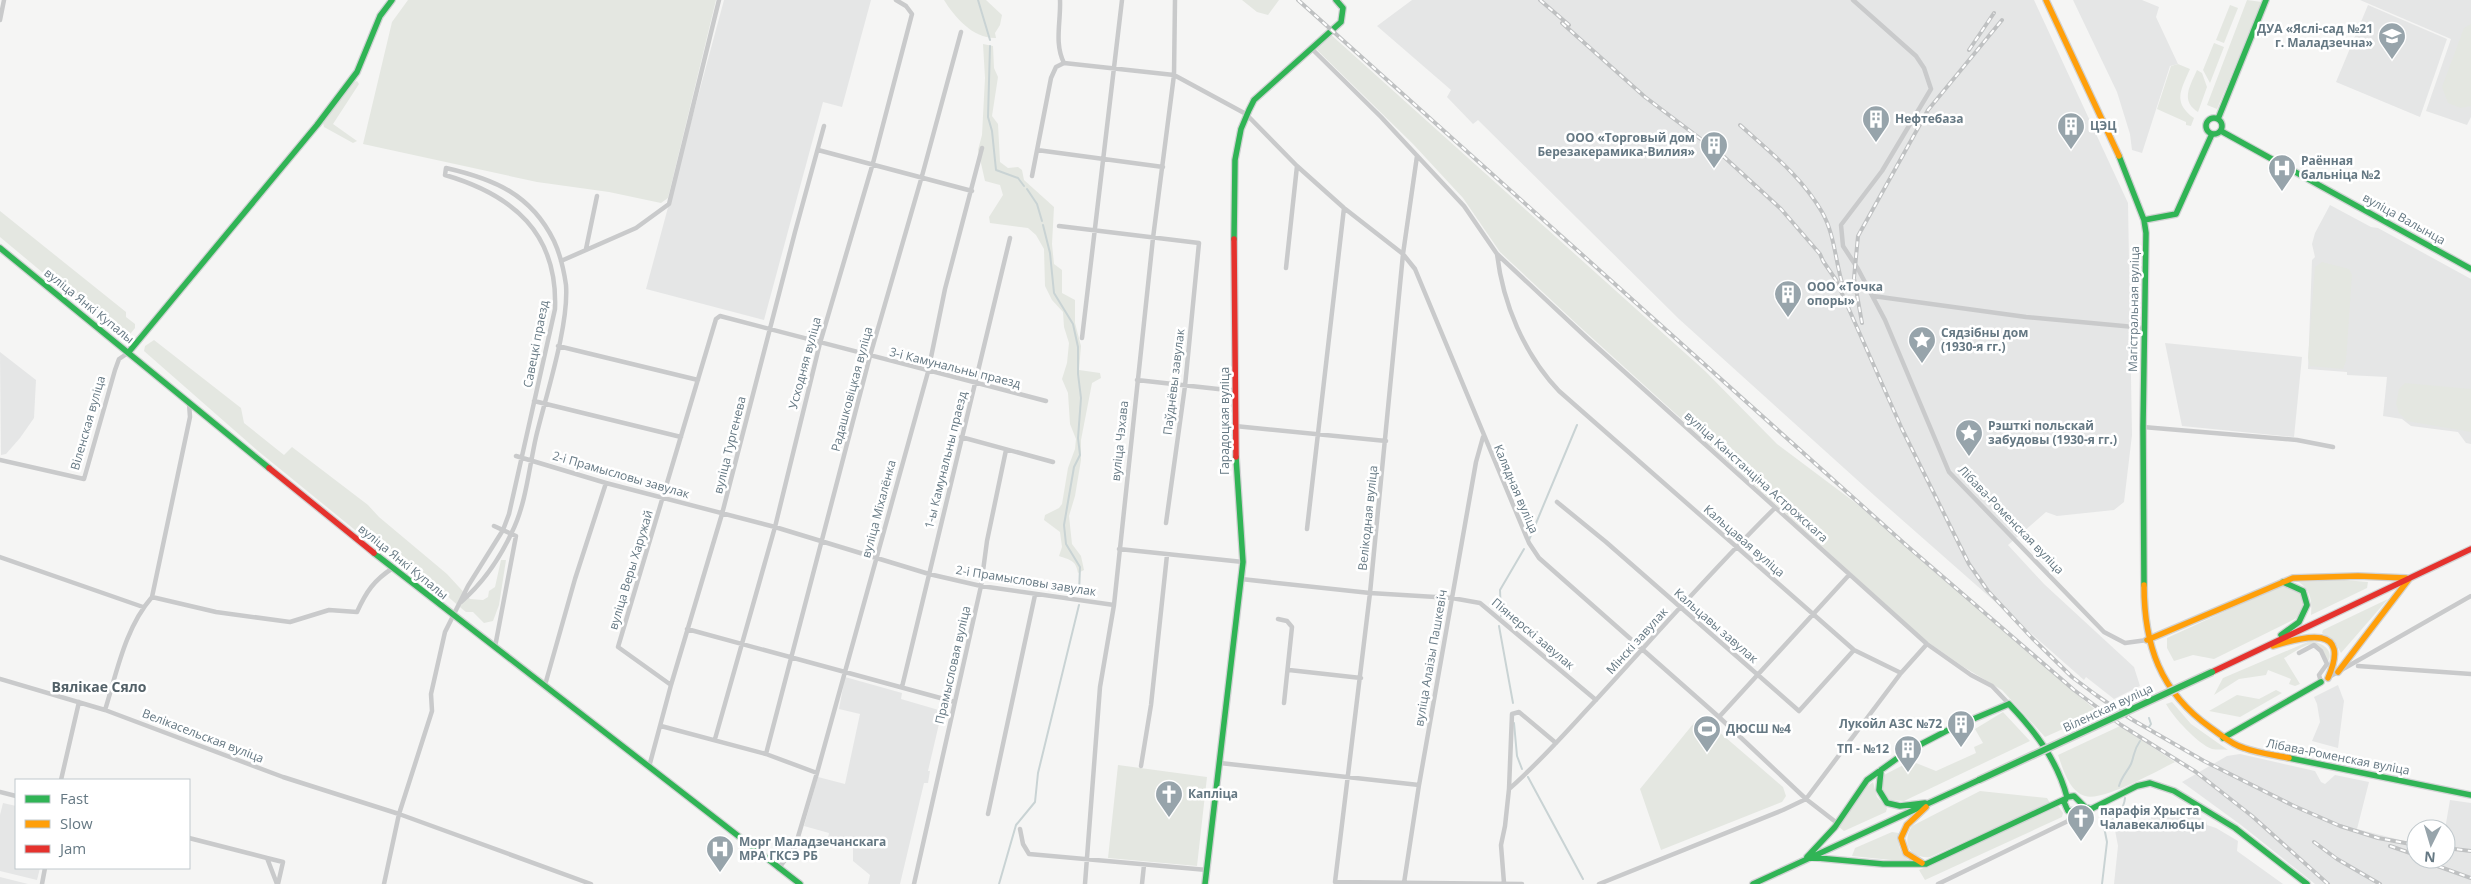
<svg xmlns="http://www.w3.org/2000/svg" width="2471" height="884" font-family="'Open Sans',sans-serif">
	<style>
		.built { fill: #e5e6e6 }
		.green { fill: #e4e7e1 }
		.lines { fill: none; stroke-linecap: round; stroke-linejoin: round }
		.stream { stroke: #c9d3d4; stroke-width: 2 }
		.fast-casing { stroke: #d1d2d3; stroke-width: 8 }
		.slow-casing { stroke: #d1d2d3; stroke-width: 8 }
		.jam-casing { stroke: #d1d2d3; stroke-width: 8 }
		.street { stroke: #c9cacb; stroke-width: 4.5 }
		.fast { stroke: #30b455; stroke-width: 5.5 }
		.slow { stroke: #ff9f0a; stroke-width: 5.5 }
		.jam { stroke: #e5322d; stroke-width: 5.5 }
		.rail-casing { stroke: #bfc1c2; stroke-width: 4 }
		.rail { stroke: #fff; stroke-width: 2; stroke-dasharray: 5.5; stroke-linecap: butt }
		.fast-bridge-casing { stroke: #d2d2d2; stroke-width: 9; stroke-linecap: butt }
		.fast-bridge { stroke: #30b455; stroke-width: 6 }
		.labels { text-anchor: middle; stroke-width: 5; stroke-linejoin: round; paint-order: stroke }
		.poi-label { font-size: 12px; font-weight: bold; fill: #657883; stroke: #fff; text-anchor: start }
		.street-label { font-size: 12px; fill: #657883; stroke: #fff }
		.neighbourhood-label { font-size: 14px; font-weight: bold; fill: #536168; stroke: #fff }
	</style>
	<rect width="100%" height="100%" fill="#f5f5f4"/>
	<path class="built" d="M724,0H871L842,107L823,102L764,320L646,289Z
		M1412,0H2034L2128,203L2132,435L2124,502L2114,510L2057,516L2046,512L2008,545L2044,584L2134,667L2140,686L2114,699L2086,677L2084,680L1875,496L1679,319L1478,120L1473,124L1447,97L1451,90L1377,26Z
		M2073,0H2142L2159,7L2156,17L2178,64L2170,66L2142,153L2132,150L2130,134L2117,92Z
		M2360,0H2471V117L2467,125L2426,111L2451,39Z
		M2368,5L2447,39L2420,117L2336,82Z
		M2330,205L2371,227L2378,228L2471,279V444L2466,443L2458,432L2411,426L2402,419L2383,416L2387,377L2347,375V372L2308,369L2312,260L2315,257L2312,244L2315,233Z
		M2165,343L2302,357L2294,437L2182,426Z
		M0,352L36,380L34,418L20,438L6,454L1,455Z
		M845,677L902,693L901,699L942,711L928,771H930L928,783H924L900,884H868L870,875L853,861V846L828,839L829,833L804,826L818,777L845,784L860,714L839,709Z
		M2338,685L2344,701L2338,748L2312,741L2320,722L2317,704L2314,697Z
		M2240,754L2315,771L2321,782L2325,784L2335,775L2369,782L2357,829L2416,844V859H2446L2445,829L2450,800L2471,803V884H2315L2241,825L2182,782L2227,756Z
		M3,803L16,806V868H40L37,880L0,871V815Z
		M2161,806L2187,811L2206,821L2207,825L2216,828L2238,841L2237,851L2283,884H2114L2118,846L2115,830L2121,822L2151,819L2153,810Z
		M0,877L28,884H0Z"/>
	<path class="green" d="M408,0H716L668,198L661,203L609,192L537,182L363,144L392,22Z
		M944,0H986L1002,15L1000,25L995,33L996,38C974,39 955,18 944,0Z
		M1242,0H1279L1268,15L1257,12Z
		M2247,0L2262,2L2217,109L2207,105Z
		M2230,5L2238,8L2224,43L2216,40Z
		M2471,24V106L2461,108L2448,103L2442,87L2464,28Z
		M1329,33L1705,371L1777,444L1857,504L2099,713L2045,737L2002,690L1962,666L1925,640L1579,326L1500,252L1463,198L1413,144L1313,46Z
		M2214,43L2224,47L2210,83L2203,70Z
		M983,44L993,46L994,68L998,77L992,116L998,124L1000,162L1008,168L1018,167L1022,170L1024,180L1054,207L1052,244L1054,264L1062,270V293L1075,300V323L1081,346L1079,370L1100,373L1101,378L1092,383L1081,440V460L1075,496L1069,516L1072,544L1081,556L1084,570L1078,573C1076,560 1070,560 1059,556L1062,547L1060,532L1044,520L1045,515L1059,508L1062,504L1068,468L1075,449L1076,439L1070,424L1068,393L1062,379L1067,363L1069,343L1064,327L1063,312L1052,300L1045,286L1044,249L1036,235L1028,228L990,223L989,217L1003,195L1000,185L985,181L978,150L982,135L985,78Z
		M2178,64L2190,69C2181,90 2172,102 2194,118L2191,126L2186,125V122L2157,109L2171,66Z
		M2197,70L2202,73L2207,87L2198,112C2180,101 2190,86 2197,70Z
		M357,81L359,84L333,124L357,141L353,143L324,127L323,123L354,82Z
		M0,211L126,312V317L135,324V328L127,338L109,321L72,297L0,237Z
		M2322,262L2349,269L2352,275L2346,361L2343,369L2310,366L2308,358L2315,267Z
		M154,340L241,408L244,423L284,455L292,447L368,505L379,517L447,574L470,599L483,600L488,597L489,591L495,587L501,560H506L499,605L493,621L484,623L473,612H466C445,595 424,572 398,565L258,451L144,351L145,346Z
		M2405,383L2471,389V432L2407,421L2399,413L2396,404L2399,389Z
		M2344,580L2368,582L2367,588L2311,615C2312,600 2311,591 2299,582Z
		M2280,586C2289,586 2300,591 2304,599L2302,612L2295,619L2214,659L2193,655L2174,661L2167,648V638Z
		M2388,599L2341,653L2335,642L2322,633L2323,630Z
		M2310,641C2320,642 2335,649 2328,662C2316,633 2305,646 2284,658L2300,684L2295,686L2289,684L2291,679L2268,670L2266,675L2239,679L2214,695L2223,678Z
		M2276,690L2282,693L2240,717L2209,711L2237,695L2259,699Z
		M2172,702L2191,724L2228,750C2223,749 2216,750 2212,749C2198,744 2173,717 2166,704Z
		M2003,712L2030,741L1904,801L1891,800C1881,794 1879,785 1884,775L1911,761L1936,771L1976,753L1974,747L1983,743L1975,729Z
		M1698,718H1703L1783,787L1786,796L1782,802L1661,850L1640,789Z
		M2120,726L2175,762C2157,771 2102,802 2085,796C2069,791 2063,769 2058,755Z
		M1118,765L1207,777L1197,866L1108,858Z
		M1873,782L1877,797L1887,808L1886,812L1844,831L1839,827L1863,790Z
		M1980,791L2047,798L2050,803L1930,857C1910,859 1901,843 1912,826Z
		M2058,806L2063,813L2062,817L1925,880L1919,870Z
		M1892,832L1899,833C1897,846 1900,854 1911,862L1852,856L1855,848Z"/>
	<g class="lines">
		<path class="stream" d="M978,0L990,40
			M990,46L988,117L992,131L996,170L1018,178L1024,186
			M1027,189L1037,204L1042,221
			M1043,225L1050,253L1054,293L1073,324L1078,347V374L1081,398L1078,438L1080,455L1074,467L1064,525L1066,544L1080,567L1079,593
			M1529,540L1577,425
			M1501,616L1500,590L1524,549
			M1499,626L1513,703
			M1514,723L1517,756L1522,769
			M2149,727L2151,724L2149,718
			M1528,777L1583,879
			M2119,786C2122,776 2127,772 2131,764C2135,754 2133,751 2140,741
			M999,884L1016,825L1035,802L1038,773L1079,605
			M2102,884L2107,842L2104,827C2113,820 2124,811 2125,798"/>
		<g class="fast-casing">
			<path id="fast" d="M2206 126a8 8 0 1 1 16 0a8 8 0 1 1-16 0Z
				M2218,119L2266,0
				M2221,131L2471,269
				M2119,156L2144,220L2146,233L2143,427L2144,585
				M2144,220L2176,214L2212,134
				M1234,239L1235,160L1241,129L1249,110L1254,100L1341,22L1343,8L1336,0
				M0,248L269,468
				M128,353L317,125L357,72L380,16L392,0
				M374,553L800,884
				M2281,635L2299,622L2307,605L2303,591L2283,582
				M2009,704C2035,731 2057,760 2067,797
				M2223,738L2321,682
				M2289,758L2471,795
				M1881,770L1879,790L1887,803L1900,806L1925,803
				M2091,809L2085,807L2074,796L2067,797L2064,802L2068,811L2091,809L2137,786L2150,783L2174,791L2235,828L2307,884
				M1807,857L1883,864H1926L2065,799
				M1807,857L1835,827L1867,780L1906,752L1954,727L2009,704
				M1205,884L1243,562L1236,457
				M1753,884L1979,780"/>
		</g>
		<g class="slow-casing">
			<path id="slow" d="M2046,0L2119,156
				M2144,585C2144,645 2160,692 2211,728C2221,735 2232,745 2244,748C2258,753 2274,755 2289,758
				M2147,640L2293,578L2358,576L2406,578
				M2273,646C2304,636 2352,624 2328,678
				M2338,672L2409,579
				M1922,863L1906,853L1901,838L1907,825L1926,807"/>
		</g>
		<g class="jam-casing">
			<path id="jam" d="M1234,239L1236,457
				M269,468L374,553
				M2212,672L2471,549"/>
		</g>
		<path class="street" d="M1060,0C1061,22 1054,43 1064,63
			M1853,0L1916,56L1924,68L1931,89L1882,171L1841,225L1843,246L1858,269L1885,320L1949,472L2104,632L2125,643L2147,640
			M0,20L4,0
			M1311,48L1381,117L1464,206L1497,254L1588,339L1927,644L1971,675L1992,686L2009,704
			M1064,63L1174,75L1246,114L1297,166L1344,208L1403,254L1415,269L1529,543L1539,558L1719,717L1806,799L1837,823
			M818,150L972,191
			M1037,150L1163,167
			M1417,156L1403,254L1370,593L1335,882L1522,884
			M1032,176L1051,78L1056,67L1064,63
			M1059,226L1199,243L1185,386L1166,523
			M586,249L597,196
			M1497,254C1503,304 1524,354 1559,391L1854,650L1901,673
			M561,261L636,228L669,204L719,0
			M1286,268L1297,166
			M1873,296L2026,317L2145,328
			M1082,338L1122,0
			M558,346L698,380
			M1137,380L1236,391
			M534,401L681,437
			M1235,426L1386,441
			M2143,427L2297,440L2333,447
			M961,437L1053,462
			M516,456L606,483L775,527L929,574L981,586L1114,605
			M0,460L84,479L115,370L119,359L128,353
			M1557,502L1606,542L1799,711L1854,650
			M494,526L516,536L495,647
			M1307,529L1344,208
			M1119,549L1243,562
			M0,557L143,607
			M1241,579L1370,593L1452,598L1480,603L1596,700
			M152,597L216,612L290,622L329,610L357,612C366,592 374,580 393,568
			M1278,619L1287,621L1292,627L1284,703
			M687,629L955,702
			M2299,653L2314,645L2321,651L2327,664L2319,675L2321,682L2322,681
			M2358,666L2471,674
			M1289,670L1361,678
			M2329,677L2471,596
			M0,679L105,710L283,777L399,814L591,884
			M545,685L575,579L606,483
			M671,685L618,647L716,319L720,316L1046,401
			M902,687L1010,238
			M105,710C117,672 125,628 152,597L190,417L189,403
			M1719,717L1849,575
			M661,726L766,754L817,773
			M715,739L775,527L820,343L873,163L912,14L906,6L896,0
			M766,754L870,356L922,176L961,32
			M1220,763L1419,785
			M1141,766L1151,705L1167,555
			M649,767L671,685L722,514L795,232L824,126
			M61,780L79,702
			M1509,789L1512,714L1519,712L1556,743
			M0,792L16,796
			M988,814L1035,595
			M1020,829L1023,844L1029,854L1207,870
			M189,838L267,858L277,884
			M267,858L283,862L278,884
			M778,869L795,847L817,773L928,372L945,289L982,148
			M1404,883L1419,785L1476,462L1483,437
			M1504,883L1501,845L1505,826L1509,789C1540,762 1566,732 1594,702C1654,637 1712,570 1775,508
			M42,884L45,868
			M384,884L399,814L432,711L431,694L445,632L468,586L503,530L509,514L555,309C558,233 513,195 445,175L446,168C494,179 531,194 554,241C560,254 564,271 566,285C569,326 546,395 536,437C529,468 526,504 512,532C500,558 483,583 461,602
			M914,884L981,586L987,541L1006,450
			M1085,884L1100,687L1114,605L1153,238L1174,75L1175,0
			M1142,884L1144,865
			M1599,884L1783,810L1806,799L1901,673L1927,644
			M1938,884L2068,821L2072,812"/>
		<use href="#fast" class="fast"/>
		<use href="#slow" class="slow"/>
		<use href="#jam" class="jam"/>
		<g class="rail-casing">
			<path id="rail" d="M1298,0L1906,545L2074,690L2121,725L2196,772L2252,816L2328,884
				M1540,0L1569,25
				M1562,23L1645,97L1722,155L1781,209L1820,254L1823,261L1836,280L1902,429L1969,564L1988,591L2032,638L2072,677L2096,695L2131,719L2204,761L2294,806L2340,826L2378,838L2416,845
				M1969,50L1994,13
				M1740,125C1770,152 1802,177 1822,212C1835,235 1835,261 1843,286
				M1862,323L1854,278L1858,236L1928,110L2002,20
				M2314,842L2337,859L2380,884
				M2390,846L2416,855
				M2446,848L2471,851
				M2418,859L2471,878"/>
		</g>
		<use href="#rail" class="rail"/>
		<g class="fast-bridge-casing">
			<path id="fast-bridge" d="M1979,780L2212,672"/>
		</g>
		<use href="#fast-bridge" class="fast-bridge"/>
	</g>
	<defs>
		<g id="school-pin" transform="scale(1.4375)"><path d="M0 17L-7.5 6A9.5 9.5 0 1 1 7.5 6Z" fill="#97a4ab" stroke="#fff"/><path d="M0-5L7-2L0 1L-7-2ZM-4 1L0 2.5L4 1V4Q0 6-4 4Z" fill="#fff"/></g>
		<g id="building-pin" transform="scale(1.4375)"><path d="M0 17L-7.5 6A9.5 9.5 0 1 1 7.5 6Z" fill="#97a4ab" stroke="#fff"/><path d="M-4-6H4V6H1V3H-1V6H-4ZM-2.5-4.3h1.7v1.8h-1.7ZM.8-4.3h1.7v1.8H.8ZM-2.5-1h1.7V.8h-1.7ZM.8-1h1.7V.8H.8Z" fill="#fff"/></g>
		<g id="hospital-pin" transform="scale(1.4375)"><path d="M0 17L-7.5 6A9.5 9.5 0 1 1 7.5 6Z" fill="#97a4ab" stroke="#fff"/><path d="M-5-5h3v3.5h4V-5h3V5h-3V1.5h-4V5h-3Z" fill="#fff"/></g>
		<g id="sight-pin" transform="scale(1.4375)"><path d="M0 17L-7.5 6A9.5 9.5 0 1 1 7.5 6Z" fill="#97a4ab" stroke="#fff"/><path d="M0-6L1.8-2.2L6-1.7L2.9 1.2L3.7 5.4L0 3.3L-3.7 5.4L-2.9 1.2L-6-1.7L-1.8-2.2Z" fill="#fff"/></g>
		<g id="stadium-pin" transform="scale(1.4375)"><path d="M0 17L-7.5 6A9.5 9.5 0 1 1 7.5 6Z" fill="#97a4ab" stroke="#fff"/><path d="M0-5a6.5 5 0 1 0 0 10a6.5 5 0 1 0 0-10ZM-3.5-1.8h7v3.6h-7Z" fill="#fff"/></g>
		<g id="church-pin" transform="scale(1.4375)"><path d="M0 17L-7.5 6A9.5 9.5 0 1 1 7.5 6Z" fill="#97a4ab" stroke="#fff"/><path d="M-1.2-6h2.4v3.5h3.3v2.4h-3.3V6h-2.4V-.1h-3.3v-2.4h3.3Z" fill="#fff"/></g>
	</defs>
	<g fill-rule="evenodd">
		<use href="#school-pin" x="2392" y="36"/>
		<use href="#building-pin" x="1876" y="119"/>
		<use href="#building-pin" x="2071" y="126"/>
		<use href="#building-pin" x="1714" y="145"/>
		<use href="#hospital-pin" x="2282" y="168"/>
		<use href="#building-pin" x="1788" y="294"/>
		<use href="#sight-pin" x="1922" y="340"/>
		<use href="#sight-pin" x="1969" y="433"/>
		<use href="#building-pin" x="1961" y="724"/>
		<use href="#stadium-pin" x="1707" y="729"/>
		<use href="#building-pin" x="1908" y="749"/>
		<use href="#church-pin" x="1169" y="794"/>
		<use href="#church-pin" x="2081" y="818"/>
		<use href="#hospital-pin" x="720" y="849"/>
	</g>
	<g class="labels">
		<g class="poi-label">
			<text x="2373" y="33" text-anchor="end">ДУА «Яслі-сад №21<tspan x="2373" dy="14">г. Маладзечна»</tspan></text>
			<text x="1895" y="123">Нефтебаза</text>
			<text x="2090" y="130">ЦЭЦ</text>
			<text x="1695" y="142" text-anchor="end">ООО «Торговый дом<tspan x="1695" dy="14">Березакерамика-Вилия»</tspan></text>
			<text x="2301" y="165">Раённая<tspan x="2301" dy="14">бальніца №2</tspan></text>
			<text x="1807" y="291">ООО «Точка<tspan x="1807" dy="14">опоры»</tspan></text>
			<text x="1941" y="337">Сядзібны дом<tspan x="1941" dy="14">(1930-я гг.)</tspan></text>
			<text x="1988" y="430">Рэшткі польскай<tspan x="1988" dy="14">забудовы (1930-я гг.)</tspan></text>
			<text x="1942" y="728" text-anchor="end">Лукойл АЗС №72</text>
			<text x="1726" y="733">ДЮСШ №4</text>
			<text x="1889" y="753" text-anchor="end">ТП - №12</text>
			<text x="1188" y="798">Капліца</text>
			<text x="2100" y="815">парафія Хрыста<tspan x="2100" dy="14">Чалавекалюбцы</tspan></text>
			<text x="739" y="846">Морг Маладзечанскага<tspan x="739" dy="14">МРА ГКСЭ РБ</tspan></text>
		</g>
		<g class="street-label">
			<text transform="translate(2404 219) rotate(29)" y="4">вуліца Валынца</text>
			<text transform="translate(89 306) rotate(39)" y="4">вуліца Янкі Купалы</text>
			<text transform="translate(2134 309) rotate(-89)" y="4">Магістральная вуліца</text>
			<text transform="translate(536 344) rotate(-79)" y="4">Савецкі праезд</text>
			<text transform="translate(805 363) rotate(-75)" y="4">Усходняя вуліца</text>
			<text transform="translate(955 368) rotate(14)" y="4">3-і Камунальны праезд</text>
			<text transform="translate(1174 382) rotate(-83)" y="4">Паўднёвы завулак</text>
			<text transform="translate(852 389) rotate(-75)" y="4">Радашковіцкая вуліца</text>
			<text transform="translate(1225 421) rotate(-90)" y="4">Гарадоцкая вуліца</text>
			<text transform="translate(88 423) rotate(-74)" y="4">Віленская вуліца</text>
			<text transform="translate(1120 441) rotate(-84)" y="4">вуліца Чэхава</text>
			<text transform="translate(730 445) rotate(-76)" y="4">вуліца Тургенева</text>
			<text transform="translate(946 460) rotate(-76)" y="4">1-ы Камунальны праезд</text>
			<text transform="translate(621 475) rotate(16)" y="4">2-і Прамысловы завулак</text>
			<text transform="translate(1756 477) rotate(42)" y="4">вуліца Канстанціна Астрожскага</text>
			<text transform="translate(1516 489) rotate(67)" y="4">Калядная вуліца</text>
			<text transform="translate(879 509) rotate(-75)" y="4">вуліца Міхалёнка</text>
			<text transform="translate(1368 518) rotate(-84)" y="4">Велікодная вуліца</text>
			<text transform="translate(2011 520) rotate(46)" y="4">Лібава-Роменская вуліца</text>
			<text transform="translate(1744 541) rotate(41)" y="4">Кальцавая вуліца</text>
			<text transform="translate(403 562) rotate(39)" y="4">вуліца Янкі Купалы</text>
			<text transform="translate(631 570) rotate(-73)" y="4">вуліца Веры Харужай</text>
			<text transform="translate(1026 581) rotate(9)" y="4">2-і Прамысловы завулак</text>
			<text transform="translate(1716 626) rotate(41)" y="4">Кальцавы завулак</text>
			<text transform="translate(1533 634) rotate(40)" y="4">Піянерскі завулак</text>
			<text transform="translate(1637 641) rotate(-48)" y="4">Мінскі завулак</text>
			<text transform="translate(1431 658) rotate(-80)" y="4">вуліца Алаізы Пашкевіч</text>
			<text transform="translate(953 665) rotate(-77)" y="4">Прамысловая вуліца</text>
			<text transform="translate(2108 708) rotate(-25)" y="4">Віленская вуліца</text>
			<text transform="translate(203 736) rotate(21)" y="4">Велікасельская вуліца</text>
			<text transform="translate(2338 757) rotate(11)" y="4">Лібава-Роменская вуліца</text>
		</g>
		<g class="neighbourhood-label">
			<text x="99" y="692">Вялікае Сяло</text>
		</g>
	</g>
	<rect x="15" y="779" width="175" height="90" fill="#ffffff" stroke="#c1c9cd"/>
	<rect x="25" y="795" width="25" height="8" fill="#30b455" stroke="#c1c9cd"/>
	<text x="60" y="804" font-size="15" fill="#657883">Fast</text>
	<rect x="25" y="820" width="25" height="8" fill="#ff9f0a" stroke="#c1c9cd"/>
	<text x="60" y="829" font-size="15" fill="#657883">Slow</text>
	<rect x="25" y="845" width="25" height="8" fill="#e5322d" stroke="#c1c9cd"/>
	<text x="60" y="854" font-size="15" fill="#657883">Jam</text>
	<g transform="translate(2431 844) rotate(185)"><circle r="24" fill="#ffffff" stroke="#c1c9cd"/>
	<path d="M0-4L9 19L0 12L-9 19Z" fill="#97a4ab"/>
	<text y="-8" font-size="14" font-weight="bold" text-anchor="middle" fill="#657883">N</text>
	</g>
</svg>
